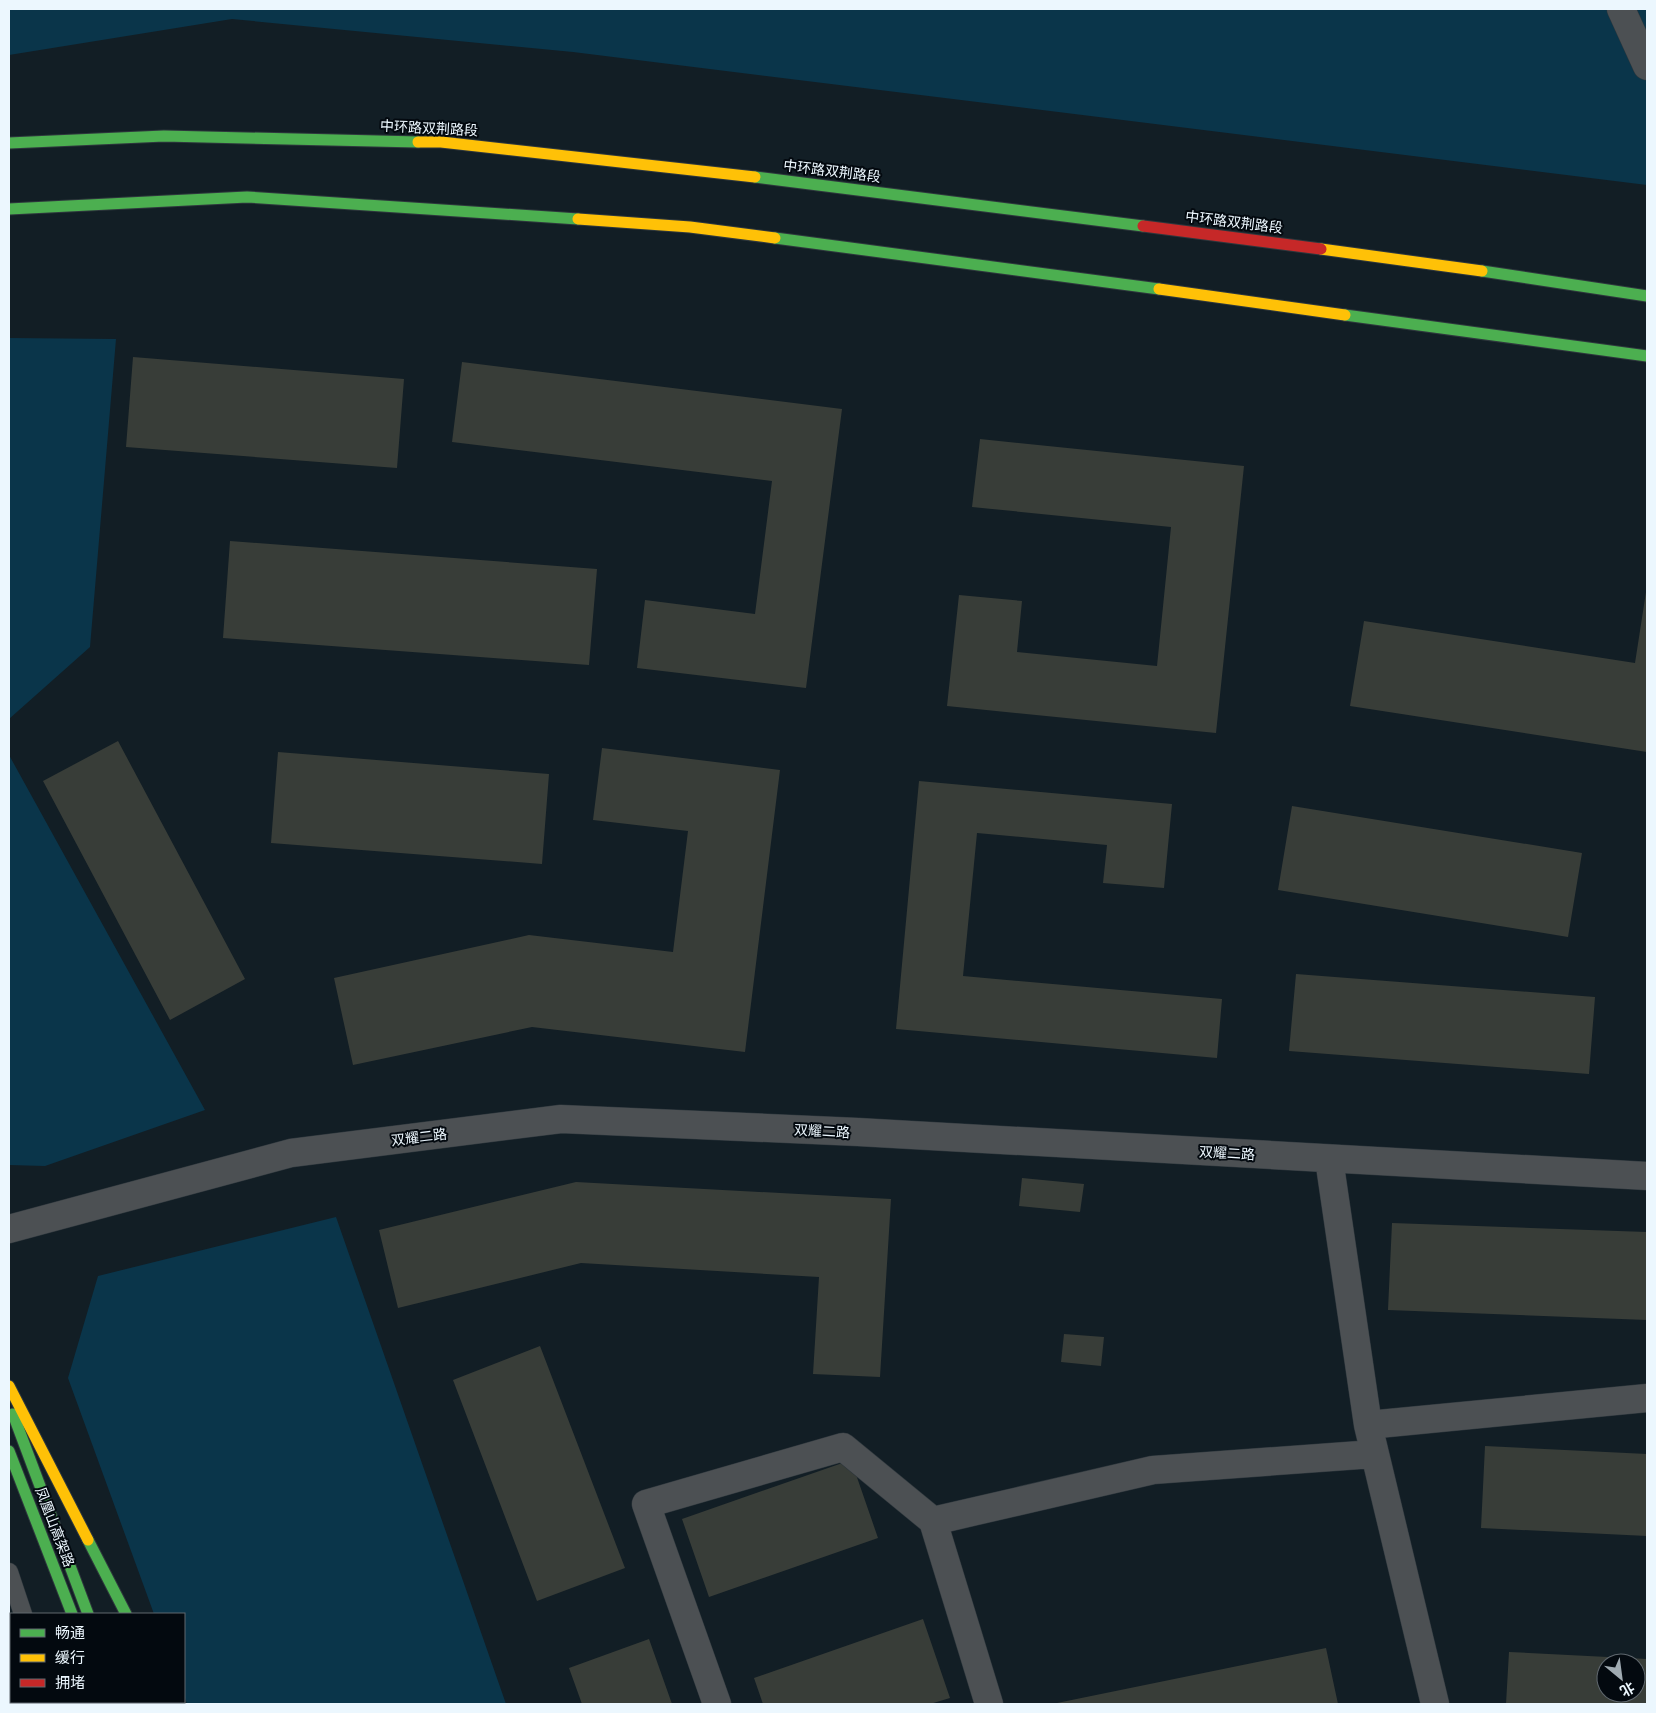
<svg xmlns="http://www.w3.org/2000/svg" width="1656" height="1713" font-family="'Asap Condensed','Noto Sans SC',sans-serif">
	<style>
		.green { fill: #0a354a }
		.building { fill: #383d38; fill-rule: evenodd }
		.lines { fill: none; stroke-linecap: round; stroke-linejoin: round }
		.lane-casing { stroke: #2e373d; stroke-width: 19 }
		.street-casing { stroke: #2e373d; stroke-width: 29 }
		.fast-casing { stroke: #2e373d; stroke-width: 13 }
		.slow-casing { stroke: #2e373d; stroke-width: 13 }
		.jam-casing { stroke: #2e373d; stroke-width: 13 }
		.lane { stroke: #4c5053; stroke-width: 18 }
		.street { stroke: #4c5053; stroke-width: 28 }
		.fast { stroke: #4caf50; stroke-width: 11 }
		.slow { stroke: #ffc107; stroke-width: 11 }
		.jam { stroke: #c62828; stroke-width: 11 }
		.labels { text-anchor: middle; stroke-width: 4; stroke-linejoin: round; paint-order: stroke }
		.street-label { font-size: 14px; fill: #ecf7fe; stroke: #03090f }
	</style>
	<rect width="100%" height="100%" fill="#121e25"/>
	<path class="green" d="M9,9H1647V185L573,52L232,19L9,55Z
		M9,338L116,339L90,647L9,719Z
		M9,755L205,1110L45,1166L9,1165Z
		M336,1217L506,1704H187L184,1695V1614H154L68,1378L98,1276Z"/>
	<path class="building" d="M133,357L404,379L397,468L126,447Z
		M462,362L842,409L806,688L637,668L645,600L755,614L772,481L452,442Z
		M980,439L1244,466L1216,733L947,706L959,595L1022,601L1017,652L1157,666L1171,527L972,507Z
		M230,541L597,569L589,665L223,638Z
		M1646,592L1647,752L1350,706L1364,621L1635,663Z
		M118,741L245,979L170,1020L43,781Z
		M602,748L780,770L745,1052L532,1027L353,1065L334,978L529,935L673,952L688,831L593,820Z
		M278,752L549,774L542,864L271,843Z
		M919,781L1172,804L1164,888L1103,883L1107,845L977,833L963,976L1222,999L1217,1058L896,1029Z
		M1292,806L1582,853L1568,937L1278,890Z
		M1296,974L1595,997L1589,1074L1289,1051Z
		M1022,1178L1084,1184L1080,1212L1019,1206Z
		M576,1182L891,1199L880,1377L813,1374L819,1277L581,1263L398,1308L379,1230Z
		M1392,1223L1647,1232V1320L1388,1310Z
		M1064,1334L1104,1337L1101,1366L1061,1362Z
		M540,1346L625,1568L537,1601L453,1380Z
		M1485,1446L1647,1454V1536L1481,1528Z
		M851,1460L878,1538L709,1597L682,1519Z
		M923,1619L950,1698L930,1704H763L754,1678Z
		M649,1639L672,1704H582L569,1668Z
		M1326,1648L1338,1704H1057V1703Z
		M1509,1652L1647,1659V1704H1506ZM1606,1663H1636V1693H1606Z"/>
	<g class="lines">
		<g class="lane-casing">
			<path id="lane" d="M9,1572L23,1614
				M54,1702L55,1704"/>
		</g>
		<g class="street-casing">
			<path id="street" d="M1621,9L1647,66
				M1329,1159L1368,1425L1435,1704
				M9,1229L291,1153L561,1119L858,1132L1647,1176
				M1368,1425L1647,1398
				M933,1521L1153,1470L1374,1454
				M717,1704L646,1504L843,1447L933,1521L989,1704"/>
		</g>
		<g class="fast-casing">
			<path id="fast" d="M9,143L164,136L418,142
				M755,177L1143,226
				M9,209L247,197L578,219
				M775,238L1159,289
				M1482,271L1647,296
				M1345,315L1647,356
				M13,1414L88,1614
				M9,1451L72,1614
				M88,1540L126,1614
				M104,1702L105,1704
				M120,1702L121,1704
				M156,1702L157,1704"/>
		</g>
		<g class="slow-casing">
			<path id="slow" d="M418,142H441L755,177
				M578,219L690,227L775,238
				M1321,249L1482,271
				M1159,289L1345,315
				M9,1386L88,1540"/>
		</g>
		<g class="jam-casing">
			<path id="jam" d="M1143,226L1321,249"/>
		</g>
		<use href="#lane" class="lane"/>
		<use href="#street" class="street"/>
		<use href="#fast" class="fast"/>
		<use href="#slow" class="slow"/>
		<use href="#jam" class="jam"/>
	</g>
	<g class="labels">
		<g class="street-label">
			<text transform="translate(429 128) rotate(3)" y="5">中环路双荆路段</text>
			<text transform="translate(832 171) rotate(7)" y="5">中环路双荆路段</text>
			<text transform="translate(1234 222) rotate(7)" y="5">中环路双荆路段</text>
			<text transform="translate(822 1131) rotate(3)" y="5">双耀二路</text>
			<text transform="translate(419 1137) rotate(-7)" y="5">双耀二路</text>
			<text transform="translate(1227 1153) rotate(3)" y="5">双耀二路</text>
			<text transform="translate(55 1527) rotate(69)" y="5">凤凰山高架路</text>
		</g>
	</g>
	<rect width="1656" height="1713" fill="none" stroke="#ecf7fe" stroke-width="20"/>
	<rect x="10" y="1613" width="175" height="90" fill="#03090f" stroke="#60686f"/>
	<rect x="20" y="1629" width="25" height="8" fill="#4caf50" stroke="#60686f"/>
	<text x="55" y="1638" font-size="15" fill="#ecf7fe">畅通</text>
	<rect x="20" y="1654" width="25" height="8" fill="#ffc107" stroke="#60686f"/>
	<text x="55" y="1663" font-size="15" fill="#ecf7fe">缓行</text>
	<rect x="20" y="1679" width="25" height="8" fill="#c62828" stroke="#60686f"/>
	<text x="55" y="1688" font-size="15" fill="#ecf7fe">拥堵</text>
	<g transform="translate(1621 1678) rotate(151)"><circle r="24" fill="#03090f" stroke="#60686f"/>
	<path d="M0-4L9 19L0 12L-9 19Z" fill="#a0abb2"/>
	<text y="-8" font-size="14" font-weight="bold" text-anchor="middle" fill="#ecf7fe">北</text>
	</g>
</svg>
